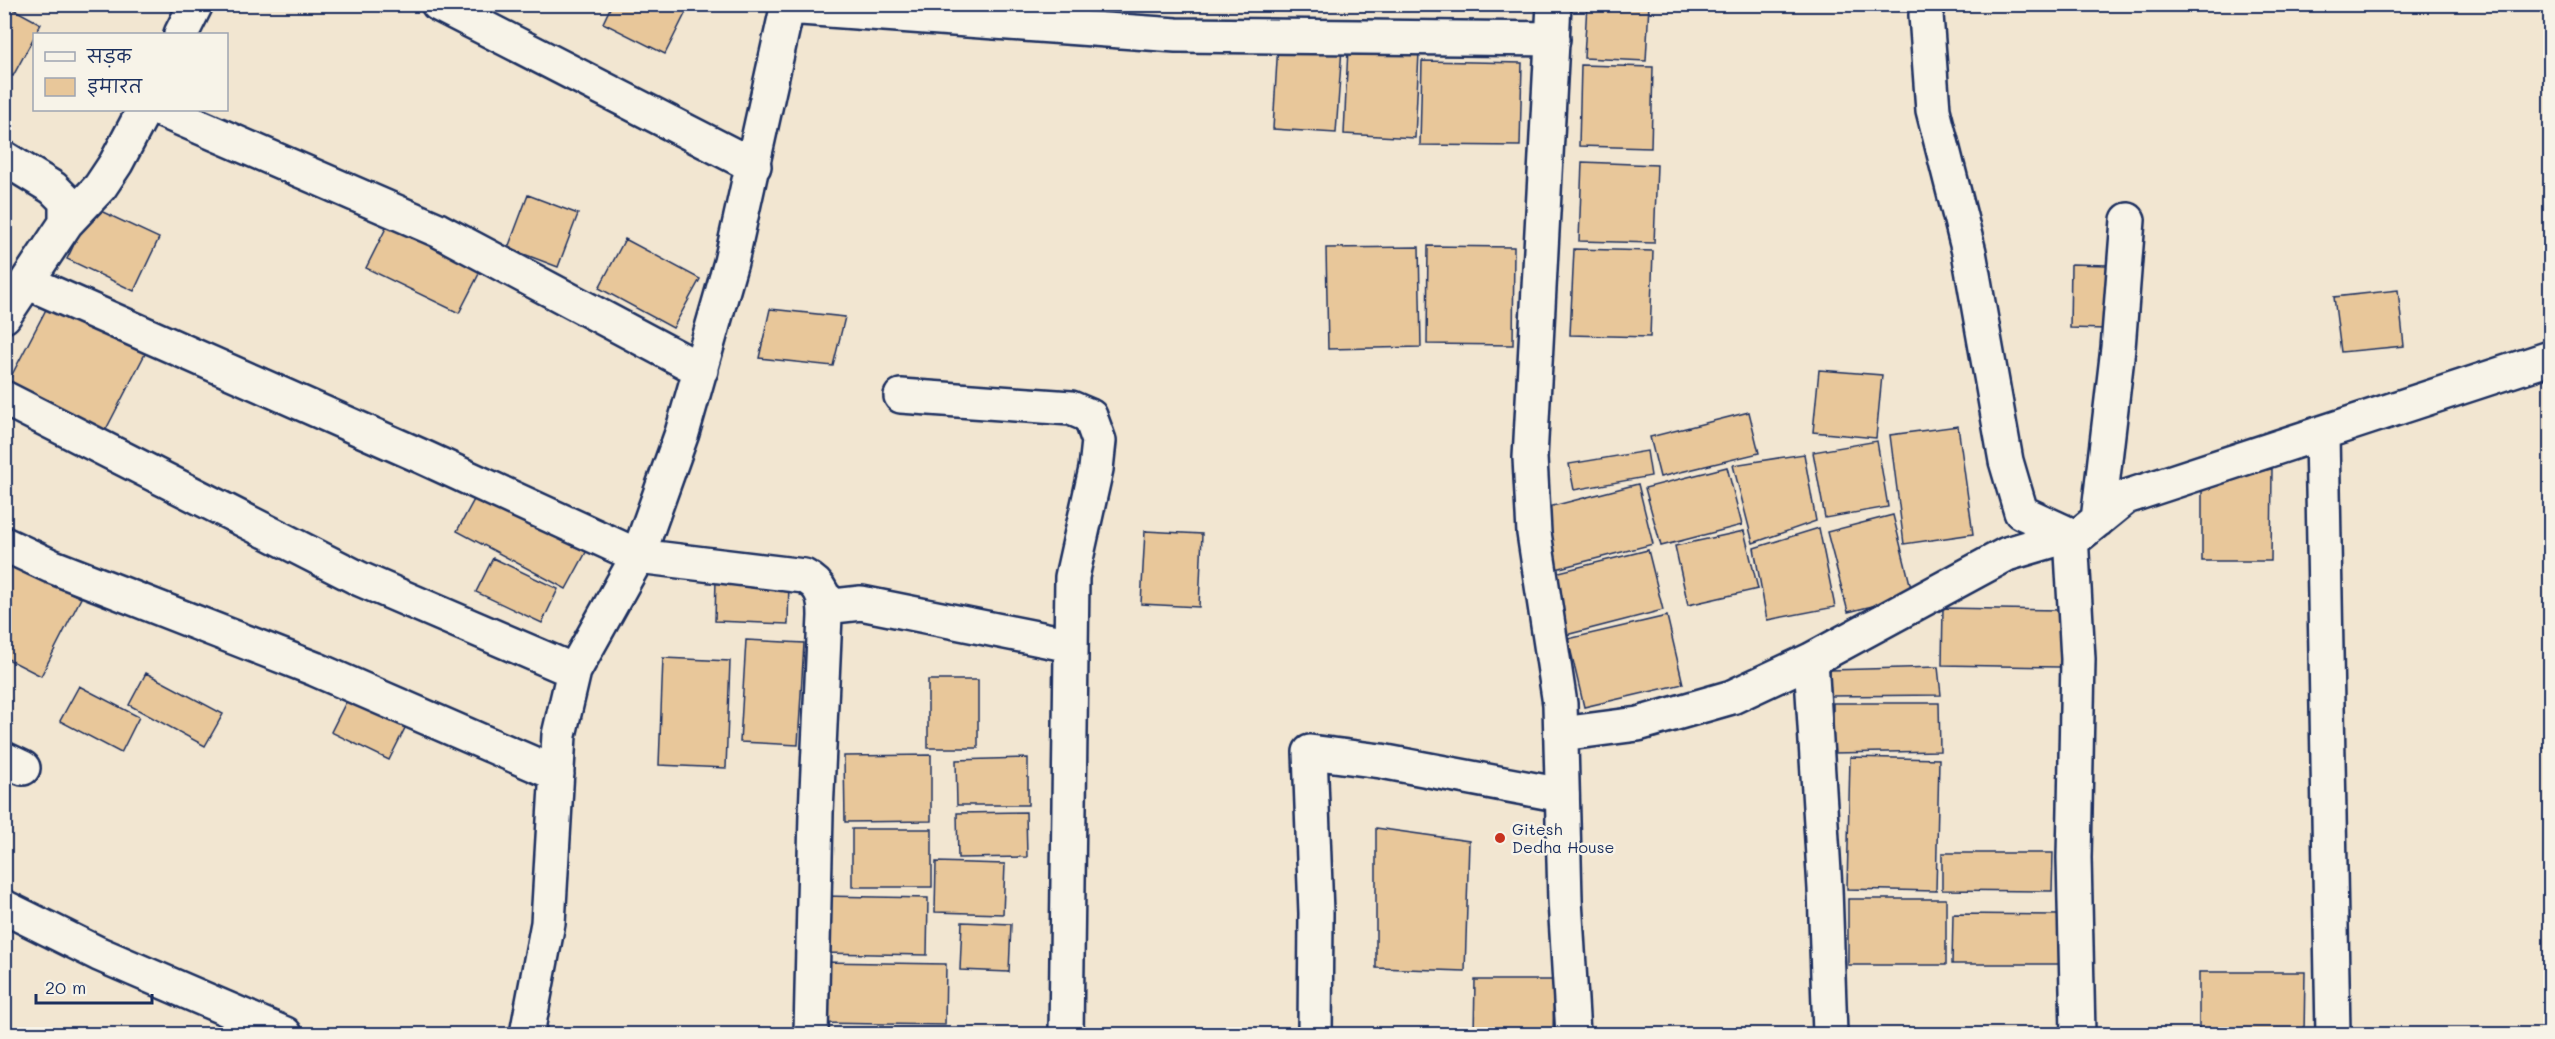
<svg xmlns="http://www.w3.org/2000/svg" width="2555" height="1039" font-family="Mali,'Playpen Sans Deva',sans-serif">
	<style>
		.building { fill: #e8c79a; stroke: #1b2f5e; stroke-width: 1.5 }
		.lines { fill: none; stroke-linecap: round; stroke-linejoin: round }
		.minor-casing { stroke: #1b2f5e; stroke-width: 38 }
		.tertiary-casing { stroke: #1b2f5e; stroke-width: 38 }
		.minor { stroke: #f7f3e8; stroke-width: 33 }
		.tertiary { stroke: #f7f3e8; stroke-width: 33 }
		.poi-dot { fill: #c8321e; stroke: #f7f3e8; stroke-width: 2 }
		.labels { text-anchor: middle; stroke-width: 5; stroke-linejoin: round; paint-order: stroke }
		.poi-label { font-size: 16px; fill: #1b2f5e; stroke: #f7f3e8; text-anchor: start }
	</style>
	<rect width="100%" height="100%" fill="#f2e6d1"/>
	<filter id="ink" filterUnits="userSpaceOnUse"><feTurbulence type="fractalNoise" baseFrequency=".0167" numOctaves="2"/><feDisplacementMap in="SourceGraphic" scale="12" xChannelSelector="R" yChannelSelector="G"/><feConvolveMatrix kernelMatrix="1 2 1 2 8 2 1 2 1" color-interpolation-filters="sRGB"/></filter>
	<g filter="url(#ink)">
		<path class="building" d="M4,4L41,24L13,76L4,72Z
			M612,4H690L665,54L603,23Z
			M1587,4H1649L1646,61L1584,58Z
			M1278,43L1342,48L1336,133L1273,129Z
			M1348,48L1419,52L1415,138L1344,134Z
			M1422,61L1522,63L1520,146L1420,145Z
			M1581,65L1653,67L1651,148L1579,146Z
			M1582,162L1657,165L1654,243L1579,241Z
			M528,195L578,214L558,267L508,248Z
			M92,207L159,238L134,291L67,259Z
			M392,216L485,262L459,313L366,268Z
			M625,239L700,279L673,328L599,288Z
			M1428,246L1514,247L1513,345L1427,344Z
			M1419,247L1421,347L1328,349L1326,248Z
			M1574,249L1653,251L1650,337L1570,335Z
			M2071,264L2107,265L2105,329L2070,328Z
			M2398,290L2404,346L2341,352L2334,297Z
			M52,298L148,348L100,441L4,390Z
			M770,309L845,317L833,366L759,358Z
			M1819,370L1882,375L1876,438L1813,432Z
			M1749,412L1759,453L1660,477L1650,437Z
			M1958,426L1973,534L1904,544L1890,435Z
			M1877,441L1888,507L1825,518L1813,452Z
			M1647,451L1651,476L1574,490L1569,464Z
			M1804,454L1816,521L1753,543L1733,465Z
			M1727,467L1742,525L1661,546L1645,488Z
			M2272,469L2271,561H2202V482Z
			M1638,484L1653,544L1552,570L1537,510Z
			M482,485L591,543L566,589L457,531Z
			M1893,515L1913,596L1848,612L1827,532Z
			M1819,528L1835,607L1767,620L1754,548Z
			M1145,531L1202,534L1199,607L1141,604Z
			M1744,531L1758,589L1688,605L1675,546Z
			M1648,550L1663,610L1562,636L1547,575Z
			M493,558L558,589L542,623L476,592Z
			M4,559L81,598L41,676L4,657Z
			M716,578L789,581L788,624L715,621Z
			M1943,608L2061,610L2060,667L1942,665Z
			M1667,616L1683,684L1584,707L1568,639Z
			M746,640L804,643L798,745L740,742Z
			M663,658L730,661L726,768L659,765Z
			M1938,667L1941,695L1830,696V670Z
			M146,673L223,714L205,746L129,705Z
			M928,680H978V748H928Z
			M79,686L139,717L121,753L60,721Z
			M352,690L410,718L389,760L331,732Z
			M1833,703H1939L1940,751L1833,753Z
			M931,755V821L845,822L844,756Z
			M1850,757L1939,759L1936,891L1847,889Z
			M1028,758V805H957L956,760Z
			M1026,812L1027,857L958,858L957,813Z
			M1376,828L1469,841L1465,971L1376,968Z
			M852,829H932V887H852Z
			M1942,853H2053L2052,891L1942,890Z
			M936,862L1005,864L1003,914L935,912Z
			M822,896L928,898L927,955L821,953Z
			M1848,899H1946V965H1848Z
			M1953,914L2061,915V964H1952Z
			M962,922L1011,924L1009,972L960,970Z
			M820,962L946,964L945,1025L819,1023Z
			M2199,972H2305L2304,1034H2199Z
			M1475,980H1554L1553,1034H1474Z
			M931,1030V1034H823V1031Z"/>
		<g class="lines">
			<g class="minor-casing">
				<path id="minor" d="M438,4L754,166
					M1929,4L1926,15L1933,110L1969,252L2006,461L2021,512L2071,535
					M787,7L1176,35L1553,39
					M181,34L196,4
					M161,110L438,230L701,370
					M4,158L53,188L66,201V223L4,316
					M66,223L100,187L116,163L144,110
					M27,282L423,457L638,556L804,576C822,585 825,597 825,616L816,813L811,1034
					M901,396L1071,408L1090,416L1099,441L1096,469L1072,577L1066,1034
					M4,398L360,579L574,671
					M2322,434L2333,1034
					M2098,520L2118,348L2128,220
					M4,544L51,566L315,669L557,774
					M825,598L834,606L861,603L1071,645
					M1811,660L1825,889L1830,1034
					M1561,734L1638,724L1732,697L1811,660L2007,554L2071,535
					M4,759L23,768
					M4,907L99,954L285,1034
					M527,1034L548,923L559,735L574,671L638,556L682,433L731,262L788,4
					M1315,1034L1316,913L1310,752L1381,761L1562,795
					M2078,1034L2074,858L2078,659L2071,535L2078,536L2126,497L2550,358"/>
			</g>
			<g class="tertiary-casing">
				<path id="tertiary" d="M1554,4L1530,458L1534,533L1560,704L1565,900L1573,1034"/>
			</g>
			<use href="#minor" class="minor"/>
			<use href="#tertiary" class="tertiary"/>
		</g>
	</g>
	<circle class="poi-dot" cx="1500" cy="838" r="6"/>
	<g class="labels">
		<g class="poi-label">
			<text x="1512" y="835">Gitesh<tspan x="1512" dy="18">Dedha House</tspan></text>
		</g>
	</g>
	<rect width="2555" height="1039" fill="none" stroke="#f7f3e8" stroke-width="24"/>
	<rect x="12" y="12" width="2531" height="1015" fill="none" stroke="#1b2f5e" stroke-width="2" filter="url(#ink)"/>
	<rect x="33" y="33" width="195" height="78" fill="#f7f3e8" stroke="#9fa5b1" stroke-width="1.5"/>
	<rect x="45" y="52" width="30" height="9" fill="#f7f3e8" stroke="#9fa5b1" stroke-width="1.5"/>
	<text x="87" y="63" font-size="18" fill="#1b2f5e">सड़क</text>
	<rect x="45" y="78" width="30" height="18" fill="#e8c79a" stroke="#9fa5b1" stroke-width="1.5"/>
	<text x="87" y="93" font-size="18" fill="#1b2f5e">इमारत</text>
	<path d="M36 994v9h116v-9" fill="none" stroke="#1b2f5e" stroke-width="3"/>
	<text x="45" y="994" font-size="18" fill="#1b2f5e" stroke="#f7f3e8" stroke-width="4.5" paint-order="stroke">20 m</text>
</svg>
